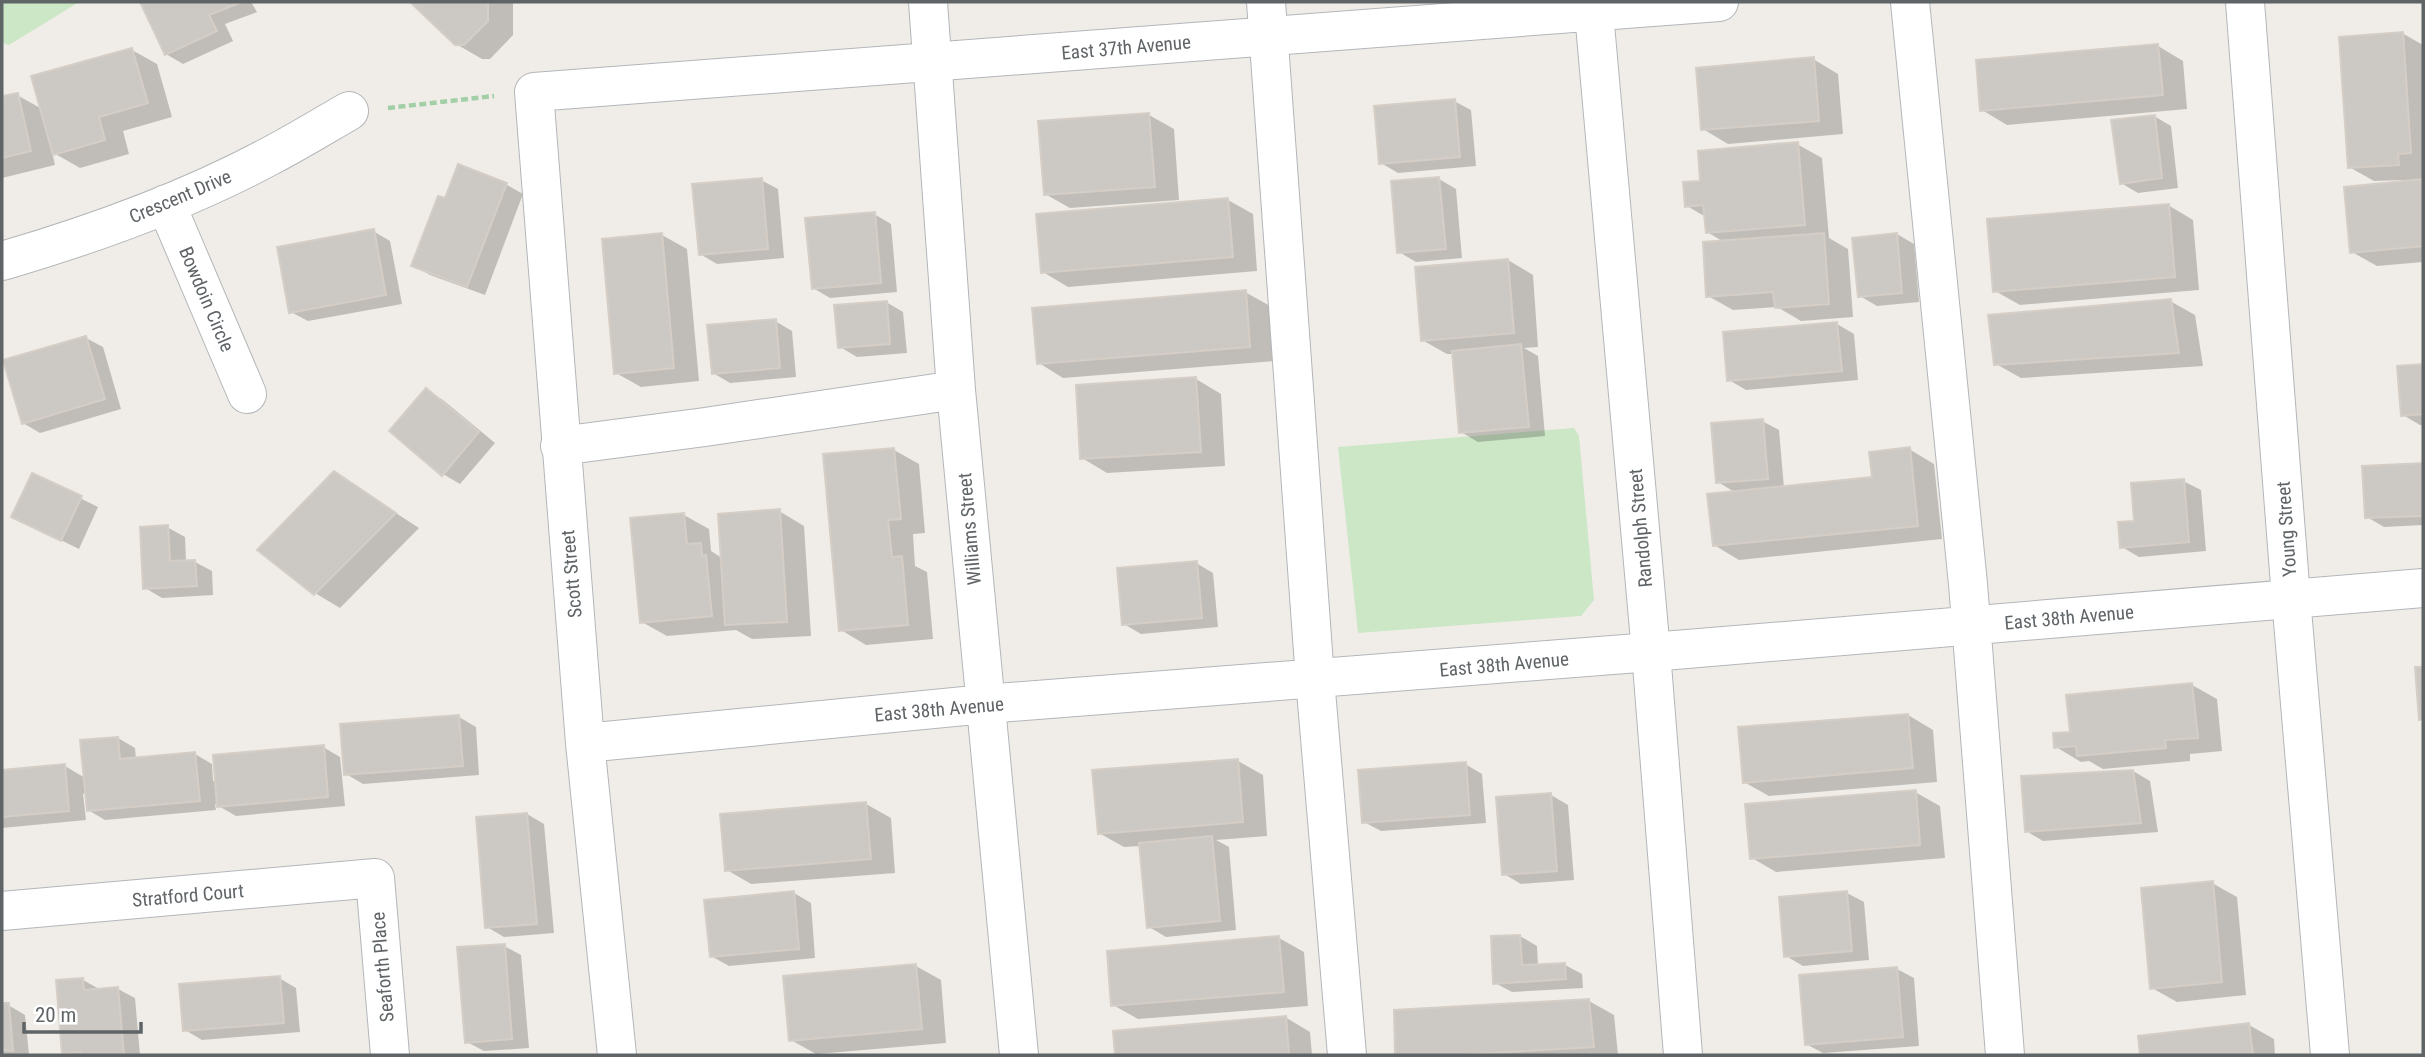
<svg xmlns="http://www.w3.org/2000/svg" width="2425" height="1057" font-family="'Roboto Condensed',sans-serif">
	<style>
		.green { fill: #cce7c6 }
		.shadow { fill: #0003 }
		.building { fill: #ccc8c4; stroke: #d5cec6; stroke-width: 2 }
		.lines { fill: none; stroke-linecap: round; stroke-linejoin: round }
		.minor-casing { stroke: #b3b6b9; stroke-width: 40 }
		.path { stroke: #a3cfa7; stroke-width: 4.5; stroke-dasharray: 7 3.5; stroke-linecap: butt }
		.minor { stroke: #fff; stroke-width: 38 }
		.labels { text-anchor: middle; stroke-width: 5; stroke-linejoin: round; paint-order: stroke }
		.street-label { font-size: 19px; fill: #5f6467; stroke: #fff }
	</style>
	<rect width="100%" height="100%" fill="#f0ede8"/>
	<path class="green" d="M2,2H79L9,45L2,43Z
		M1574,428L1579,436L1594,600L1581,616L1358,633L1338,447Z"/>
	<path class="shadow" d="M142,2H251L257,12L225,24L233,41L183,64L166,54Z
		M413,2H513V35L490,59H482L456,44Z
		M2402,33L2423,45V262L2377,266L2352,252L2402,183V180L2374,181L2349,167Z
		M2158,46L2183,61L2187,109L2007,125L1982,110Z
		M132,50L157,64L172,117L123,131L129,154L80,168L52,152L55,165L2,178V98L17,95L42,109Z
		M1813,59L1838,74L1843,134L1728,144L1703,129Z
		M1454,101L1471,110L1476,166L1398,173L1381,163Z
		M1149,115L1174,129L1179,200L1070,208L1045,194Z
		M2154,116L2171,126L2178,188L2138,193L2121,183Z
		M1797,144L1822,158L1829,238L1848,249L1853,317L1801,321L1777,307L1733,310L1708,296L1724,242L1707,232L1706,217L1687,206Z
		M459,166L507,185L523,194L485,295L430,275L413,265L446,201Z
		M1439,179L1456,189L1462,258L1416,262L1399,252Z
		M761,180L778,189L784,258L717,264L700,254Z
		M1228,200L1253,214L1257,271L1068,287L1043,272Z
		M2168,205L2193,220L2199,290L2020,305L1995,291Z
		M874,214L891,224L897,292L830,298L813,288Z
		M373,231L390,241L402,304L308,321L291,312Z
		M1897,234L1914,244L1919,302L1877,306L1860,296Z
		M662,235L687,249L699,381L641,387L616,373Z
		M1508,260L1533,275L1538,347L1524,348L1538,356L1545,436L1478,442L1461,432L1454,354H1447L1422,340Z
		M1245,292L1270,306L1275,361L1063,378L1039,363Z
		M2170,301L2195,315L2203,366L2021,378L1996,364Z
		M886,302L903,312L907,353L857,357L840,347Z
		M775,321L792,331L796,377L730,383L713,373Z
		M1837,324L1854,334L1858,380L1746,390L1729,380Z
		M86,338L103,347L121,409L40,433L23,423Z
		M2423,366V425H2420L2403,415L2399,368Z
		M1196,379L1221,394L1225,466L1107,473L1082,458Z
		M426,390L443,400L495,443L460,484L443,474Z
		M1762,421L1779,430L1784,488L1874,479L1909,449L1934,464L1942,539L1739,560L1714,545L1736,493L1718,482Z
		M894,450L919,464L925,533L913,534L915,566L927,572L933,639L866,645L841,630Z
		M2423,464V525L2384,527L2367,517L2364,467Z
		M334,473L419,528L340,608L315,593Z
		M33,475L98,507L79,549L14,517Z
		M2183,481L2201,490L2206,551L2139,557L2122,547Z
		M779,511L804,526L811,636L752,639L736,630L667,636L642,622L684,515L709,529L711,551L722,558Z
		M167,527L185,537L186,562H195L212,571L213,595L162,598L145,588Z
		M1196,563L1213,573L1218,627L1141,634L1124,624Z
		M2192,685L2217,699L2222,751L2190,754V761L2103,769L2089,761L2081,762L2056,747L2072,733Z
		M1908,715L1933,730L1937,782L1769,796L1744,782Z
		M459,717L476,727L479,775L363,784L346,774Z
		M118,738L135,748L136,759L195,754L212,764L213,781L323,747L340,757L345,806L236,816L215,804L216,810L105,820L88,810L87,793L83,794L86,820L2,828V772L65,766L85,778Z
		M1238,761L1263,775L1267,836L1216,840L1229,847L1236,930L1166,937L1149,927L1141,846L1124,847L1099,833Z
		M1465,764L1482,774L1486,823L1381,831L1364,822Z
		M2133,771L2150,781L2158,832L2043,841L2026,831Z
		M1915,792L1940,806L1945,858L1776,872L1752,858Z
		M1551,795L1568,805L1574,880L1521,884L1504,874Z
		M866,804L891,818L895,873L751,884L727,870Z
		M527,814L544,824L554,933L504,937L487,927Z
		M2212,883L2237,897L2246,995L2177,1002L2152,988Z
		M794,893L811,903L815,958L729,966L711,956Z
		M1847,893L1864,902L1869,960L1803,966L1786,956Z
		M1520,936L1537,946L1538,966L1565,965L1582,974L1583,988L1512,992L1495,983Z
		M1279,938L1304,952L1308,1006L1138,1019L1113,1005Z
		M504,946L521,955L529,1048L484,1051L467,1042Z
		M916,966L941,980L946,1043L816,1054L791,1040Z
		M1897,969L1914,978L1919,1046L1823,1053L1806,1044Z
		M279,978L296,988L300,1032L202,1040L185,1030Z
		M83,980L101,990L118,989L135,998L140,1055H69L64,1052Z
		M1589,1001L1614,1015L1618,1055H1396V1012Z
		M2,1005H8L25,1015L29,1055H2Z
		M1285,1017L1310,1032L1312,1055H1117L1115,1032Z
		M2249,1025L2274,1039L2275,1055H2142L2140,1037Z"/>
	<path class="building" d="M140,2H242L209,15L217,31L165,55Z
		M410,2H488V21L464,45H455Z
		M2403,32L2411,153L2398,154L2399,165L2348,168L2339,37Z
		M2158,44L2163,95L1980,111L1976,60Z
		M132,48L148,103L99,117L105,140L53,155L31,76Z
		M1814,57L1819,121L1701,130L1696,68Z
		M18,93L31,151L2,158V96Z
		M1455,99L1460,157L1379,164L1374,106Z
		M1149,113L1155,187L1044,195L1038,121Z
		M2155,115L2162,178L2120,184L2111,120Z
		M1798,142L1805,225L1706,233L1703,205L1685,207L1683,182L1700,181L1698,151Z
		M458,164L507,183L467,287L411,266L438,196L445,198Z
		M1439,177L1446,249L1397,253L1391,181Z
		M762,178L768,249L699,255L692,184Z
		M2423,179V246L2350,253L2344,187Z
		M1228,198L1233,257L1041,273L1036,214Z
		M2169,204L2175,277L1993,292L1987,219Z
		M875,212L881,283L812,289L805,218Z
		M374,229L386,295L289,313L277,247Z
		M662,233L674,368L614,374L602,239Z
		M1824,233L1829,304L1775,308L1773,292L1706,297L1703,242Z
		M1897,233L1902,293L1858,297L1852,238Z
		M1508,259L1514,333L1421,341L1415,267Z
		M1246,290L1250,347L1037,364L1032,308Z
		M2171,299L2179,353L1994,365L1988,315Z
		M887,301L890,344L838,348L834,305Z
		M776,319L780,368L712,374L707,325Z
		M1837,322L1842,371L1727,381L1723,332Z
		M86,336L105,399L22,424L3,360Z
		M1521,344L1529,427L1459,433L1452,351Z
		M2423,364V414L2401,416L2397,366Z
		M1196,377L1201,452L1080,459L1076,385Z
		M426,388L479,432L442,476L389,431Z
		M1763,419L1768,479L1716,483L1711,423Z
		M1910,447L1918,526L1713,546L1707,494L1872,477L1869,452Z
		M894,448L901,519L888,520L892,557L902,556L908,625L839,631L823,454Z
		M2423,463V516L2365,518L2362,466Z
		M334,471L396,513L314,595L257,550Z
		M32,473L82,496L61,541L11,517Z
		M2184,479L2189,542L2120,548L2118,522L2134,521L2131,483Z
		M780,509L787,622L725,625L718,514Z
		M684,513L687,544L701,543L702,556L706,555L712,616L640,623L630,518Z
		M168,525L170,561L195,560L197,586L143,589L140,527Z
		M1197,561L1202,618L1122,625L1117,568Z
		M2415,667H2423V719L2419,720Z
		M2192,683L2198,738L2165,740L2166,748L2077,756L2076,746L2054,748L2053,733L2070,732L2066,695Z
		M1908,714L1913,768L1743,783L1738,727Z
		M459,715L463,766L344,775L340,724Z
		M118,737L120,759L195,752L200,801L87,811L80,740Z
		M324,745L328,797L217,807L213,755Z
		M1238,759L1243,822L1098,834L1092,770Z
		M1466,762L1470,815L1362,823L1358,770Z
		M65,764L69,811L2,817V770Z
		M2133,770L2141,823L2025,832L2021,776Z
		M1916,790L1920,845L1750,859L1745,804Z
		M1551,793L1557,871L1502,875L1496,797Z
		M866,802L871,859L725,871L720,814Z
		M527,813L537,924L485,928L476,817Z
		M1212,836L1220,921L1147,928L1139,843Z
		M2213,881L2222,982L2150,989L2141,888Z
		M794,891L799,949L710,957L704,900Z
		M1847,891L1852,951L1784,957L1779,897Z
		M1520,935L1522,965L1565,963L1566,979L1493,984L1491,936Z
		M1279,936L1284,992L1111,1006L1107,951Z
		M505,944L512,1039L465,1043L457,947Z
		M916,964L922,1029L789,1041L783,976Z
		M1897,967L1903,1037L1805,1045L1799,975Z
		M280,976L284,1023L183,1031L179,984Z
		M83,978L84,990L118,987L124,1055H80V1052L62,1054L56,980Z
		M1589,999L1594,1047L1456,1055H1395L1394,1010Z
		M2,1003H9L13,1051L2,1050Z
		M1286,1016L1289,1055H1115L1113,1031Z
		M2249,1023L2253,1055H2140L2138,1036Z"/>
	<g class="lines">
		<g class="minor-casing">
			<path id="minor" d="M928,2L956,390L1019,1055
				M1266,2L1315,679L1347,1055
				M1593,2L1651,652L1683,1055
				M1910,2L1968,584L2005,1055
				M2245,2L2291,598L2330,1055
				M166,204L247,394
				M2,261C91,235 188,200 270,156C297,142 323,126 349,111
				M560,446L705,427L956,390
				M585,743L985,704L1651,652L2423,588
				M2,911L375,878L390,1055
				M617,1055L585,743L534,92L1719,2"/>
		</g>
		<path class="path" d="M388,108L494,96"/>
		<use href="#minor" class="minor"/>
	</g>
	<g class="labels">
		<g class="street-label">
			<text transform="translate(1126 47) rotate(-5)" y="7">East 37th Avenue</text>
			<text transform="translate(180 196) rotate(-23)" y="7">Crescent Drive</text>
			<text transform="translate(207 299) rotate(67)" y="7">Bowdoin Circle</text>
			<text transform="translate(1640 528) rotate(-95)" y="7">Randolph Street</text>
			<text transform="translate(969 529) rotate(-95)" y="7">Williams Street</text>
			<text transform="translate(2286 529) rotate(-94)" y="7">Young Street</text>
			<text transform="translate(571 574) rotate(-95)" y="7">Scott Street</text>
			<text transform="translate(2069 617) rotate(-5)" y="7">East 38th Avenue</text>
			<text transform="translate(1504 664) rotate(-5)" y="7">East 38th Avenue</text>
			<text transform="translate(939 709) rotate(-5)" y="7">East 38th Avenue</text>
			<text transform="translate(188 895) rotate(-5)" y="7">Stratford Court</text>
			<text transform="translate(382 967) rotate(-95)" y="7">Seaforth Place</text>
		</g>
	</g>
	<rect width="2425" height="1057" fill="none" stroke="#5f6467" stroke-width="7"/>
	<path d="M24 1022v10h117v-10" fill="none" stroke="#5f6467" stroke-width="3.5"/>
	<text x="35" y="1022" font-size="21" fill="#5f6467" stroke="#ffffff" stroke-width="5" paint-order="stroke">20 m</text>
</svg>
